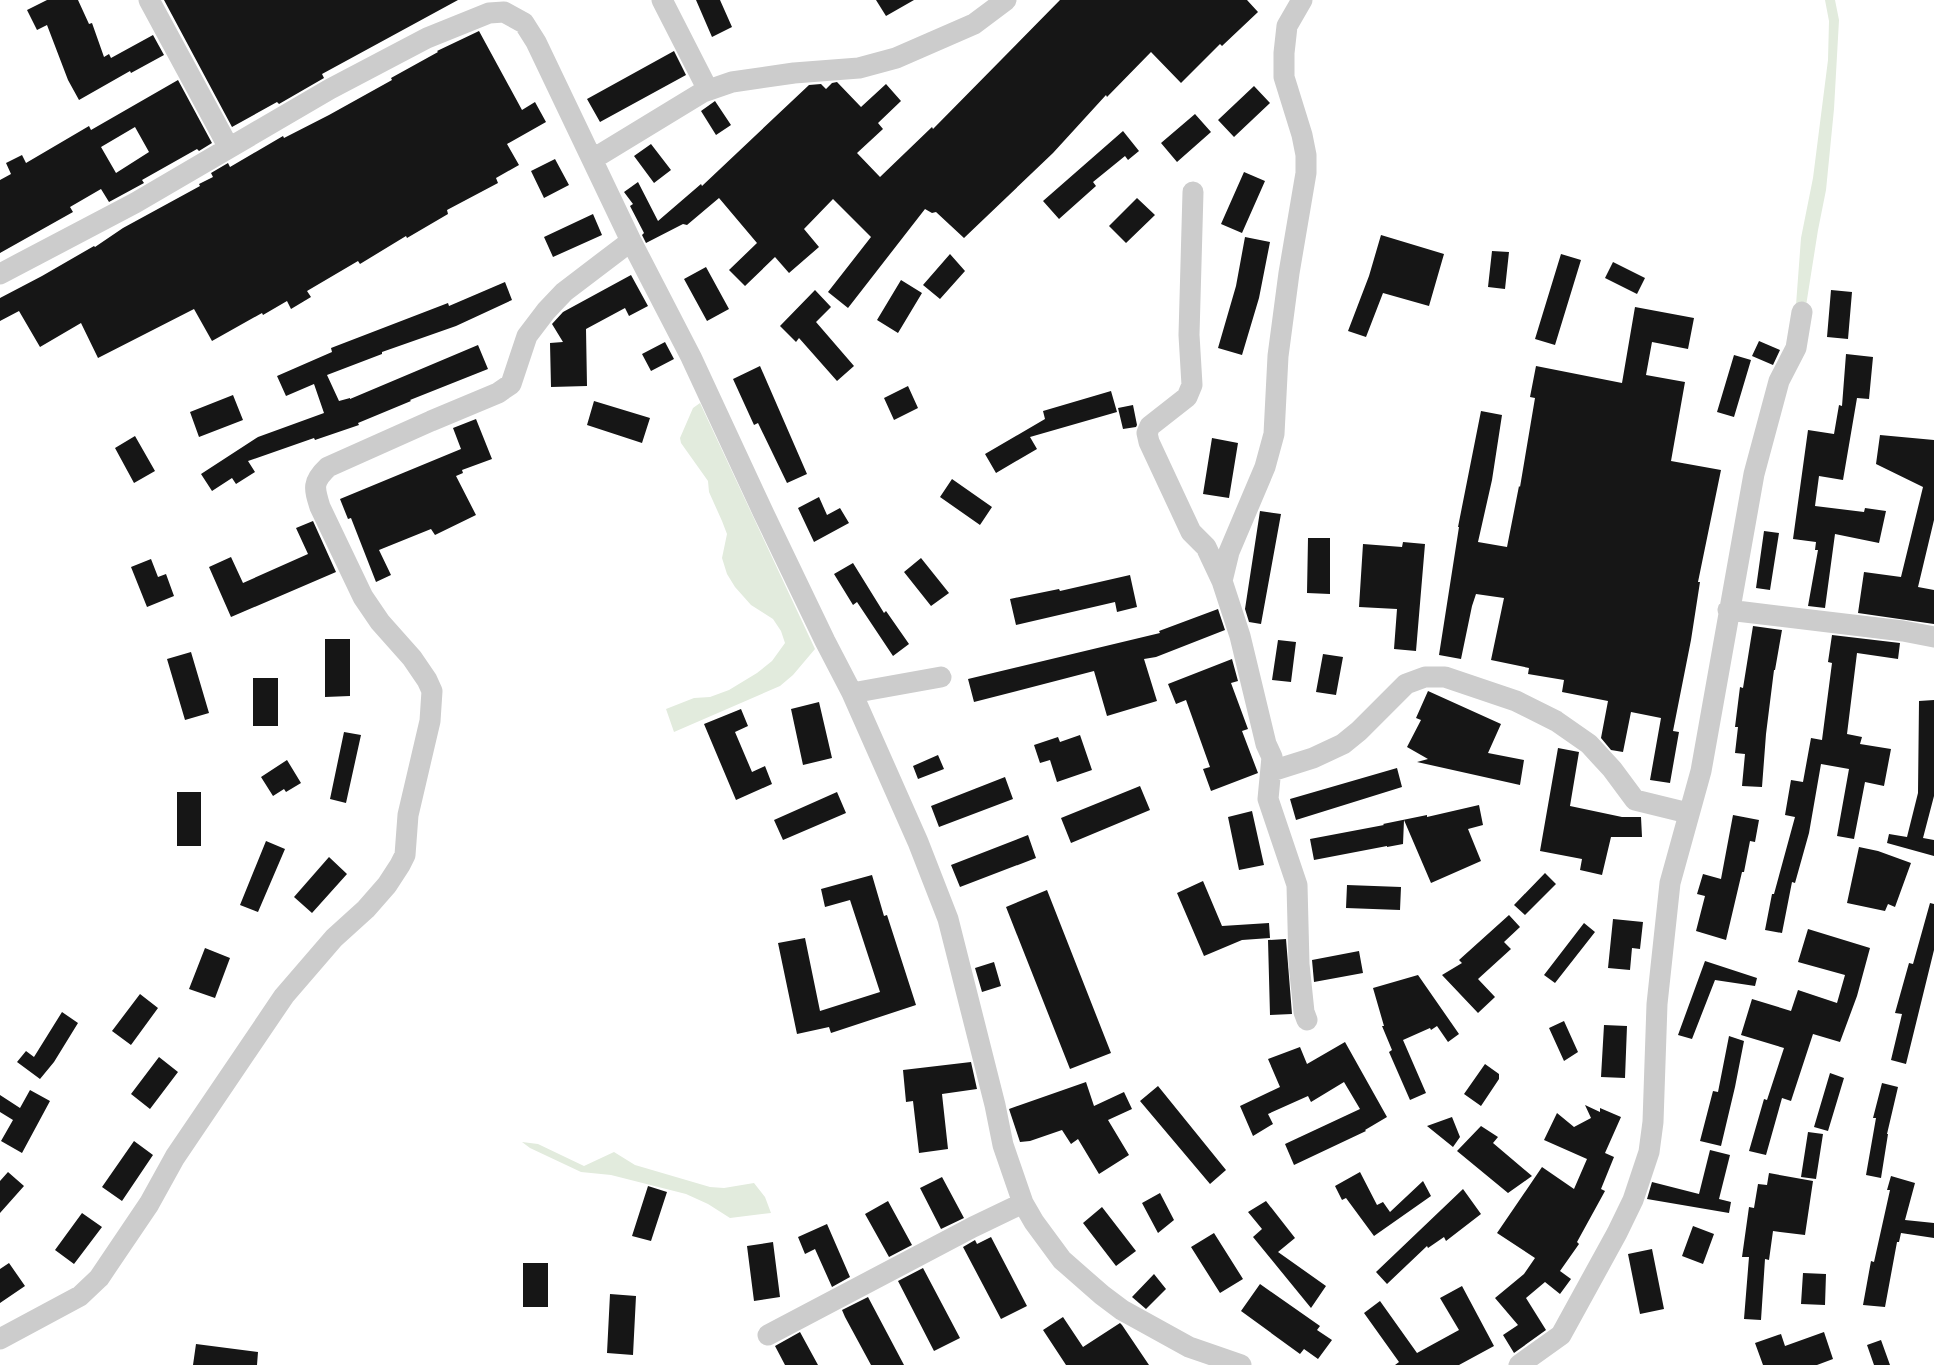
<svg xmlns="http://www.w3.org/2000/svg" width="1934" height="1365" font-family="Jost,sans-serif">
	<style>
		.green { fill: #e2ebdd }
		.building { fill: #161616; fill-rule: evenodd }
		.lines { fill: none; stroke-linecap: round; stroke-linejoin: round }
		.street { stroke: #ccc; stroke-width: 21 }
	</style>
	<rect width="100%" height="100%" fill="#fff"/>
	<path class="green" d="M1825,0H1835L1839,20L1834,109L1826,190L1818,230L1806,306L1796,305L1801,238L1813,178L1828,60L1829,21Z
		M700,403L815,649L793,675L780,686L674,732L666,709L694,698L710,697L729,690L757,673L772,661L785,643L781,631L773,619L751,605L735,587L727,574L722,558L727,534L722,521L709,492L708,481L681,443L680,438L693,408Z
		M522,1142L538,1144L584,1166L614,1152L635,1165L710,1187L724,1188L754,1183L765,1197L771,1213L730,1218L708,1204L686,1194L611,1175L581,1172L530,1148Z"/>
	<path class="building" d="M47,0H78L89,24L92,23L104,57L109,54L111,58L153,35L164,55L131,73L130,71L79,100L68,80L47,25L37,30L27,10Z
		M164,0H458L322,74L324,78L279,104L277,102L232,127Z
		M696,0H720L732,27L712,37Z
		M876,0H914L886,16Z
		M1060,0H1247L1258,12L1222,46L1220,44L1181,83L1151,52L1107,97L1106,95L1053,153L964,238L936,212L932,213L925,209L848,308L828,292L871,237L833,199L804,229L819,247L789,273L775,257L745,286L729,270L757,243L719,198L687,225L683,224L646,243L642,235L644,233L630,206L633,204L624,192L638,182L658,221L701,184L702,186L809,85L821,84L826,89L832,83L837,82L861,107L886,84L901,101L878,123L883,129L857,153L880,177L932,127L933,129Z
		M479,31L522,110L535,102L546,122L507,144L519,165L496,178L498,183L447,210L448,214L407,238L406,236L360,264L358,261L307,291L311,297L291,309L287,301L263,315L262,313L212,341L194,309L98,358L81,323L40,347L19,311L0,321V298L42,276L94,246L95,247L123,228L200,186L199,184L213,177L211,173L228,163L230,167L283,136L284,138L329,115L392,80L391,78L438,52L437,51Z
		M674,51L686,75L600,122L587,99Z
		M178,80L212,143L199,151L197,149L142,180L144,183L109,202L101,189L70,207L73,212L0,253V180L11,174L6,163L22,155L26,163L89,126L91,130ZM135,127L149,152L116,173L101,147Z
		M1254,86L1270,103L1234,137L1218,120Z
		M715,101L731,125L716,135L701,111Z
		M1195,114L1211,132L1177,162L1161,143Z
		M1123,131L1139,151L1128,160L1125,156L1093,182L1096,186L1059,219L1043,201Z
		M651,144L671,170L654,183L634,156Z
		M555,159L569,185L544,198L531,171Z
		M1244,172L1265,181L1242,233L1221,224Z
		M1137,198L1155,215L1126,243L1109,226Z
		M593,214L602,235L553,257L544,237Z
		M1381,235L1444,254L1429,306L1383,293L1366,337L1348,331L1369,276Z
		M1245,237L1270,242L1259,298L1242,355L1218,348L1236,286Z
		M1492,251L1509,252L1505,289L1488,287Z
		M950,254L965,271L940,299L923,285Z
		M1561,254L1581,260L1555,345L1535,339Z
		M1613,262L1645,278L1637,294L1605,278Z
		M706,267L729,309L707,321L684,279Z
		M631,275L648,306L629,316L625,308L586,329L587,386L551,387L550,343L563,342L552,324L563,312Z
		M901,280L922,293L898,333L877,320Z
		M505,282L512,300L456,326L382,352V354L327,375L339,401L350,398V399L478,345L488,369L410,400L411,401L358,423L359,425L315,440L314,438L248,461L255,472L236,484L232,478L212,491L201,474L258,437L324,413L314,384L286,396L277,376L332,352L331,348L448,303L449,306Z
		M815,290L831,307L816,322L854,366L837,381L799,338L796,342L780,326Z
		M1831,290L1852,292L1848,339L1827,337Z
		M1635,307L1694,318L1688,349L1652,342L1646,375L1685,382L1671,461L1721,470L1698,582H1700L1691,640L1673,731L1679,732L1670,783L1650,780L1661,718L1631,712L1623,752L1611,750L1601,738L1608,701L1562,692L1564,680L1528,674L1529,668L1491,660L1504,598L1476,594L1472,606L1461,659L1439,655L1459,527H1458L1481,411L1502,415L1492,480L1478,542L1507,547L1519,486L1520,487L1535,398L1530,397L1536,366L1622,383Z
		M1759,341L1780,350L1773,365L1752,356Z
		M665,342L674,359L651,371L642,354Z
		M1846,354L1873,357L1869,399L1857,398L1843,480L1819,476L1815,506L1864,512L1865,508L1886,511L1879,543L1835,534L1825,608L1808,606L1818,550H1815L1816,542L1793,539L1808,430L1834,434L1839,405L1842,406Z
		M1734,355L1751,360L1734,417L1717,412Z
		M760,366L807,474L787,483L758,423L754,425L733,379Z
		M908,386L918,408L894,420L884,398Z
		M1111,391L1117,412L1030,437L1037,449L996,473L985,454L1045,419L1043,411Z
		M233,395L243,420L199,437L190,412Z
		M594,401L650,418L642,443L587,425Z
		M1133,405L1137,425L1136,427L1123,429L1118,408Z
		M476,419L492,459L462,470L463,473L456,476L476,515L435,535L431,529L379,550L391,575L376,582L351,518L348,519L340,499L461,449L453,428Z
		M1880,435L1934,440V520L1918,587L1934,590V624L1858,613L1864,572L1901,577L1923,487L1876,464Z
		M135,436L155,471L134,483L115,448Z
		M1212,438L1238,443L1229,498L1203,494Z
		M952,479L992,507L980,525L940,497Z
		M819,497L827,515L840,508L849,523L814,542L798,508Z
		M1260,511L1281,514L1261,624L1249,622L1245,609Z
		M313,521L336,572L231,617L209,567L231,557L243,583L308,554L296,528Z
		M1764,531L1779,533L1770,590L1756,588Z
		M1308,538H1330V594L1307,593Z
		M1403,542L1425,544L1416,651L1394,649L1397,609L1359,607L1363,544L1402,547Z
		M921,558L949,593L931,606L904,572Z
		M151,559L158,577L166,574L174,596L147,607L131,567Z
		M853,563L884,613L886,611L909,644L893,656L857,602L853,605L834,574Z
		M1130,575L1137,607L1117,612L1115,602L1016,625L1010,599L1059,589L1060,591Z
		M1218,609L1225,630L1156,657L1144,659L1157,701L1107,716L1094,671L974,702L968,679L1160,633L1159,631Z
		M1753,626L1782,630L1775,670H1774L1766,734L1762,787L1742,786L1745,754L1735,753L1738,727H1735L1740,687L1743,688Z
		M1832,635L1900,643L1898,659L1857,653L1847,734L1862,737L1860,744L1891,749L1884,786L1865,782L1854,839L1837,836L1849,769L1821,764L1809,833L1795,883L1792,882L1782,933L1765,930L1772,894H1774L1795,817L1785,815L1791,780L1803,782L1811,738L1822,740L1832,663L1828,662Z
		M325,639H350V696L325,697Z
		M1278,640L1296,642L1291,682L1272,680Z
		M191,652L209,713L185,720L167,659Z
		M1323,654L1343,657L1336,695L1316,692Z
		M1232,659L1238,681L1231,683L1248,729L1242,731L1258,773L1211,791L1203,769L1210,767L1186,700L1176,704L1168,684Z
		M253,678H278V726H253Z
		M1428,691L1501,724L1488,753L1524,760L1520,785L1417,762L1428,759L1407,747L1421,720L1416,718Z
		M1934,700V796L1923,838L1934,840V856L1887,843L1889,834L1907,837L1918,793L1919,701Z
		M819,702L832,758L803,765L791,709Z
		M741,709L748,726L735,732L752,772L765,766L772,784L736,800L704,724Z
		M344,732L361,735L346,803L330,799Z
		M1080,735L1092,770L1057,782L1050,760L1040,763L1034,745L1058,737L1060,742Z
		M1558,748L1579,752L1570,806L1622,817H1641L1642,837H1611L1602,875L1580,870L1582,859L1540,851Z
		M938,755L944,769L918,779L913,766Z
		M287,760L301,783L286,792L284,789L273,796L261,777Z
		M1397,768L1402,787L1296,820L1290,799Z
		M1005,777L1013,799L939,827L931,806Z
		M1140,786L1150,810L1071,843L1061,818Z
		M177,792H201V846H177Z
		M837,792L846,813L783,840L774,820Z
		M1479,805L1483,825L1468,829L1481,861L1431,883L1404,820L1403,844L1387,847V846L1314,860L1310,839L1384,825L1383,824L1427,815V817Z
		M1252,811L1264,865L1239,870L1228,817Z
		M1733,815L1759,820L1755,842L1750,841L1744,872H1742L1726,940L1696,931L1705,896L1697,894L1703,874L1721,879Z
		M1028,835L1036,858L960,887L951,865Z
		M266,841L285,849L258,912L240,905Z
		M1859,847L1878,851L1911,863L1895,907L1888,904L1885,911L1847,903Z
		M329,857L347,874L312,913L294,897Z
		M1545,873L1556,884L1525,915L1514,905Z
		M872,875L884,916L887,915L916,1005L831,1033L829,1027L797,1034L778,943L805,938L820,1011L880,992L850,900L825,907L821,889Z
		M1203,881L1222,926L1269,923L1270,938L1242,940L1204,956L1177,893Z
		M1347,885L1401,887L1400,910L1346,908Z
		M1047,890L1111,1053L1070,1069L1006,907Z
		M1930,903L1934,904V950L1906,1064L1891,1060L1902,1014L1895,1013L1909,963L1913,964Z
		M1509,915L1520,927L1504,942L1511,949L1478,979L1495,997L1478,1013L1442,975L1462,963L1459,960Z
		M1613,919L1643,922L1640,949L1632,948L1630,970L1608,968Z
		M1584,923L1595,932L1555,983L1544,975Z
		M1808,929L1870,948L1857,996L1840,1042L1813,1034L1791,1101L1782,1098L1766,1155L1749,1151L1764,1099L1767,1100L1784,1048L1741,1035L1752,999L1791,1011L1798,990L1837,1003L1845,975L1798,962Z
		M1286,939L1292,1014L1270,1015L1268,940Z
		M205,948L230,958L215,998L189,989Z
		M1359,951L1363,973L1314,982L1312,960Z
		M1705,961L1757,978L1755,986L1715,980L1692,1039L1678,1035Z
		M994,962L1001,986L982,992L975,968Z
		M1418,975L1459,1034L1448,1042L1437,1026L1431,1030L1430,1028L1403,1040L1426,1093L1410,1100L1389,1052L1392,1050L1382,1026H1384L1373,988Z
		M140,994L158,1008L131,1045L112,1031Z
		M62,1012L78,1023L54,1062L40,1079L17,1062L26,1051L34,1057Z
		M1564,1021L1578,1052L1564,1061L1549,1028Z
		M1604,1025L1627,1026L1625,1078L1601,1077Z
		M1729,1036L1744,1041L1735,1087L1721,1146L1700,1141L1713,1091L1718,1092Z
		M1345,1042L1387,1117L1365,1130L1366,1131L1294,1165L1285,1144L1360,1109L1344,1082L1311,1102L1308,1096L1268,1114L1273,1124L1253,1136L1240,1106L1280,1087L1268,1059L1300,1047L1307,1064Z
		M159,1057L178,1072L150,1109L131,1094Z
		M971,1062L977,1089L942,1094L948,1149L919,1153L913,1101L906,1102L903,1070Z
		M1485,1064L1499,1074V1079L1481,1106L1464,1094Z
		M1830,1073L1844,1078L1828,1131L1814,1127Z
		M1086,1082L1094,1106L1124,1092L1132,1109L1108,1120L1129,1155L1099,1174L1078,1139L1071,1144L1062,1130L1030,1141L1020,1142L1009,1109Z
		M1882,1083L1898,1087L1887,1134H1888L1881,1178L1866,1175L1876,1118H1873Z
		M1158,1086L1226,1170L1210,1184L1140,1101Z
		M30,1090L50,1101L22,1153L1,1141L13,1120L0,1112V1095L20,1108Z
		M1585,1105L1600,1112V1108L1621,1117L1605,1153L1614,1157L1601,1189L1605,1191L1577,1242L1579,1244L1560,1271L1571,1279L1560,1294L1545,1282L1526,1298L1546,1330L1514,1353L1503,1335L1518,1325L1495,1298L1524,1274L1535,1258L1497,1233L1542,1167L1574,1189L1587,1159L1544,1140L1557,1113L1574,1127L1591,1118Z
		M1452,1117L1460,1137L1453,1147L1427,1126Z
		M1481,1126L1498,1137L1493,1143L1532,1176L1508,1193L1457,1151Z
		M1808,1132L1823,1134L1816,1179L1801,1177Z
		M134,1141L153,1155L122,1201L102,1187Z
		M1710,1150L1730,1155L1719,1199L1731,1202L1729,1213L1647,1199L1652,1182L1699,1194Z
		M8,1172L24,1186L0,1213V1181Z
		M1360,1172L1377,1205L1383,1202L1390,1212L1423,1181L1431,1196L1374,1236L1346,1198L1342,1200L1335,1186Z
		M1769,1173L1813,1181L1805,1235L1773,1231L1769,1260L1765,1259L1761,1320L1744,1319L1749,1257H1742L1749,1207L1754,1208L1758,1184L1767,1185Z
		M1891,1176L1915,1183L1905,1220L1934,1223V1238L1901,1233L1899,1242H1897L1885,1307L1863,1305L1871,1261L1874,1262L1890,1190H1887Z
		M942,1177L964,1218L941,1229L920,1188Z
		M648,1186L667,1192L651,1241L632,1236Z
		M1463,1189L1481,1214L1446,1241L1444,1237L1428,1248L1427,1246L1387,1284L1376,1272Z
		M1160,1193L1174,1220L1158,1233L1142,1203Z
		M888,1201L912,1245L889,1257L865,1214Z
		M1266,1201L1295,1238L1278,1252L1326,1286L1311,1308L1253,1237L1262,1229L1248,1212Z
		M1102,1207L1136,1251L1116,1266L1083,1223Z
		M82,1213L102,1227L74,1264L55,1250Z
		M827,1224L850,1277L832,1287L815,1249L805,1254L798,1237Z
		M1693,1226L1714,1234L1703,1264L1682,1256Z
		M1214,1233L1243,1279L1220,1293L1191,1247Z
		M991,1237L1027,1306L1001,1319L963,1247L975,1240L977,1244Z
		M773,1242L780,1297L754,1301L747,1246Z
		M1652,1249L1664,1309L1640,1314L1628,1254Z
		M9,1263L25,1286L0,1303V1269Z
		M523,1263H548V1307H523Z
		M923,1268L960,1338L934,1351L898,1281Z
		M1803,1273L1826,1274L1825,1305L1801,1304Z
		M1154,1274L1166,1289L1146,1309L1132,1297Z
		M1260,1284L1320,1326L1317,1330L1332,1340L1318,1359L1304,1349L1300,1354L1241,1311Z
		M1462,1286L1494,1346L1459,1365H1395L1399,1362L1364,1313L1380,1301L1417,1353L1459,1330L1440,1298Z
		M610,1294L636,1296L633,1355L607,1353Z
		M868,1297L904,1365H871L845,1317L842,1310Z
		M1063,1317L1083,1347L1120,1323L1122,1325L1149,1365H1066L1043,1330Z
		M800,1332L818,1365H785L775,1346Z
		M1824,1332L1833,1359L1817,1365H1763L1755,1343L1781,1334L1785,1346Z
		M1881,1340L1890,1365H1874L1867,1345Z
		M196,1344L258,1352L257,1365H193Z"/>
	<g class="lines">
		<path class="street" d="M149,0L229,148
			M662,0L708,90
			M1302,0L1287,26L1284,53V77L1302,135L1306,155V173L1289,273L1278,356L1274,434L1265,467L1229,552L1222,581L1240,636L1266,744L1272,757L1268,799L1297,885L1299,964L1304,1012L1307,1020
			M593,159L703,92L732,82L794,73L859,68L896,58L974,24L1006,0
			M1193,192L1189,335L1192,385L1187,397L1150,426L1147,433L1149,442L1191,532L1206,547L1222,581
			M0,274L135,203L330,89L427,38L489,13L504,12L524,23L536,42L631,241L691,357L763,512L825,641L852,693L918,842L948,919L995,1105L1003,1145L1023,1203L1034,1222L1062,1260L1102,1295L1122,1310L1189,1347L1241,1365
			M1728,610L1903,631L1934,637
			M852,693L941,677
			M1272,771L1313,758L1343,744L1359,731L1406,684L1425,677H1445L1516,701L1556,721L1589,744L1612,769L1635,800L1688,813
			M768,1335L973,1227L1023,1203
			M0,1339L80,1296L99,1278L149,1204L175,1157L284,996L334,938L366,909L387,885L400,865L405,855L408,815L430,721L432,691L427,680L412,658L380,622L363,597L320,507C314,488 312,482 328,467L431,421L498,393L511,384L527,336L546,311L564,292L631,241
			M1519,1365L1561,1335L1617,1233L1633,1200L1649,1152L1653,1122L1657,1004L1670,883L1701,771L1754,474L1779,381L1796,348L1802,312"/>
	</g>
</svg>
